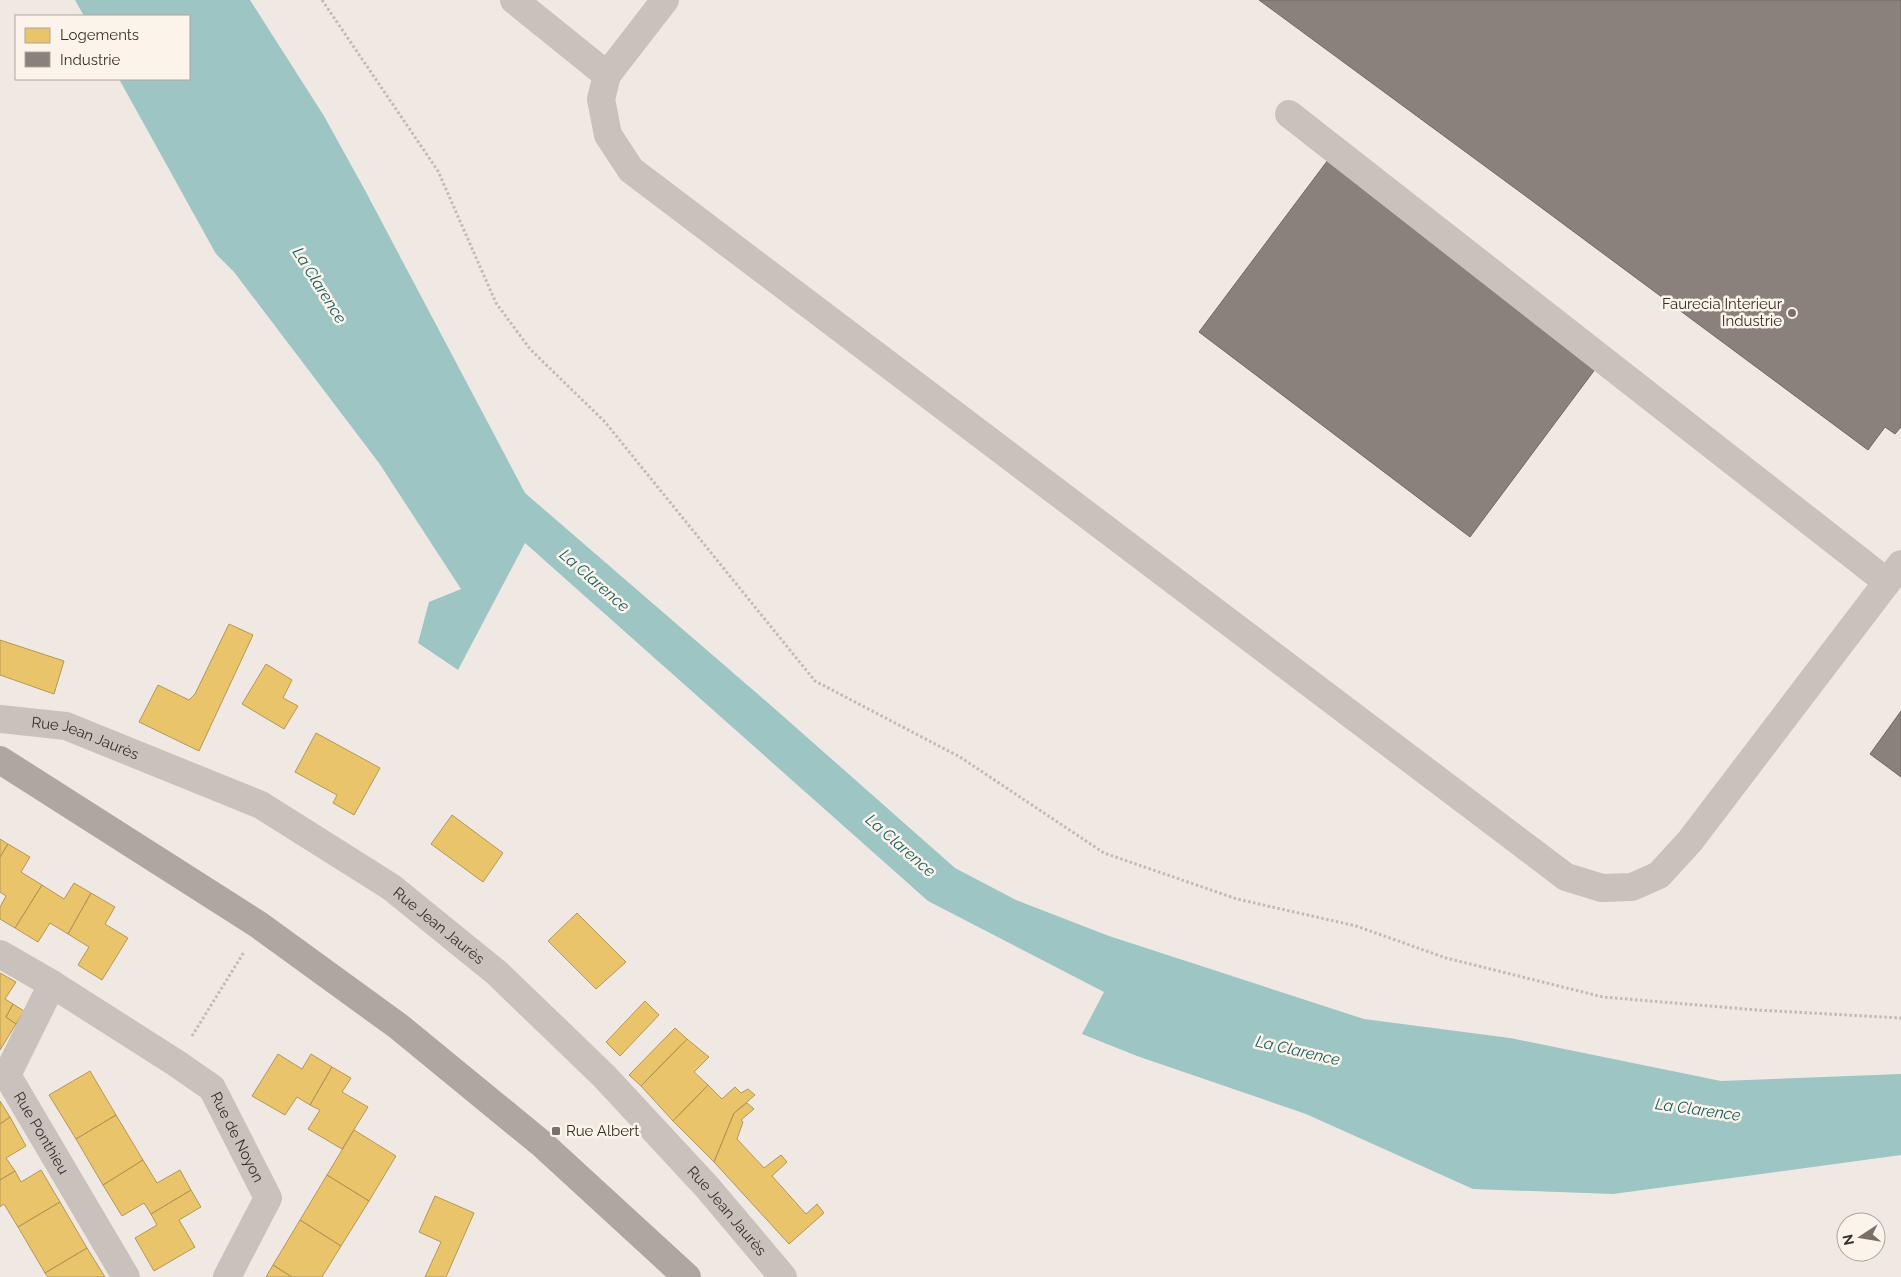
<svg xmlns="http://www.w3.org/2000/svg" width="1901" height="1277" font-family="Raleway,sans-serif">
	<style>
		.water { fill: #9dc5c4 }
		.homes { fill: #e9c46a; stroke: #b59756 }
		.industry { fill: #8a817c; stroke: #726863 }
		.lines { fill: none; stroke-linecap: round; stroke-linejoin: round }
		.path { stroke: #c2bab4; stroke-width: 3; stroke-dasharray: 2.5 2.5; stroke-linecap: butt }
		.minor { stroke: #c9c2bc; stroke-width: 28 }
		.major { stroke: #aea6a1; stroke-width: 28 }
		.poi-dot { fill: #7a6f6a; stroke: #fcf4eb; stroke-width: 2 }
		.labels { text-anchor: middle; stroke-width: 5; stroke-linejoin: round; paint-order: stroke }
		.poi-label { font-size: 15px; fill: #3b2e29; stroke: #fcf4eb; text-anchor: end }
		.street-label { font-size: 15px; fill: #3b2e29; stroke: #fcf4eb }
		.water-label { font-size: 16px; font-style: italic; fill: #196062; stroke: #fcf4eb }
	</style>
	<rect width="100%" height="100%" fill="#f0e9e3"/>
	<path class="water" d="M75,0H250L324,116L367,194L525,493L775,709L955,868L1016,900L1109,936L1364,1019L1510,1038L1721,1081L1901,1074V1155L1613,1194L1473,1189L1306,1114L1137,1056L1082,1034L1104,992L928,901L525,543L458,670L418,643L429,602L461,589L379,463L234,272L216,254L119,79H189V16H84Z"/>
	<path class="homes" d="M229,624L253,635L199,751L139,722L158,685L189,700L195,694Z
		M0,640L64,661L54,694L0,675Z
		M266,664L292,680L283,698L298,706L284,729L242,704Z
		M316,733L380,768L354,815L333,803L337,795L295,772Z
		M452,815L503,853L483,882L431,844Z
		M0,839L8,844L0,857Z
		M8,844L30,857L21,872L42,885L15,928L0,919V907L6,896L0,892V857Z
		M74,883L91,893L68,934L50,923L38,942L15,928L42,885L64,899Z
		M91,893L115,907L105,924L128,938L102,980L78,965L89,947L68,934Z
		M577,913L626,962L596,989L548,941Z
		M0,973L16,982L5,999L13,1004L6,1017L16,1024L0,1050Z
		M645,1001L659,1015L620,1056L606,1042Z
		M13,1004L24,1011L16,1024L6,1017Z
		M675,1028L687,1039L641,1086L629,1075Z
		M687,1039L709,1057L694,1072L708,1085L673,1121L641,1086Z
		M278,1054L302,1069L311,1054L332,1067L310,1105L297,1097L285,1115L252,1096Z
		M332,1067L351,1078L342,1092L368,1107L342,1149L308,1129L320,1110L310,1105Z
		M90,1071L116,1115L76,1139L49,1095Z
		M708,1085L722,1099L735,1087L741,1093L748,1089L755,1095L734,1113L714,1162L673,1121Z
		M0,1101L10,1117L0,1124Z
		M747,1103L754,1109L741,1120L743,1122L737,1139L764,1168L781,1155L787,1162L772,1176L806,1214L817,1204L824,1213L789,1244L714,1162L734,1113Z
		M116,1115L143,1160L103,1185L76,1139Z
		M10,1117L26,1146L6,1158L15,1171L0,1180V1124Z
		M354,1130L396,1156L369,1201L327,1175Z
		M143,1160L157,1183L180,1170L191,1190L151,1214L144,1203L122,1216L103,1185Z
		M41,1170L60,1202L18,1227L4,1204L0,1207V1180L15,1171L21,1182Z
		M327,1175L369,1201L341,1246L300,1220Z
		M191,1190L201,1207L179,1220L195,1247L154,1271L135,1238L157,1225L151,1214Z
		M435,1196L474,1213L446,1277H425L441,1242L419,1232Z
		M60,1202L87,1248L45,1273L18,1227Z
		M300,1220L341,1246L322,1277H292L273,1265Z
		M87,1248L105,1277H48L45,1273Z
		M273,1265L292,1277H266Z"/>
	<path class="industry" d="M1259,0H1901V427L1895,434L1885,427L1868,450L1531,200Z
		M1328,160L1599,364L1470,537L1199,332Z
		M1901,711V777L1870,754Z"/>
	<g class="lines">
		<path class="path" d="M322,0L438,171L496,303L530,349L605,422L815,681L960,757L1104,853L1237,899L1356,926L1446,958L1603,997L1757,1010L1901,1018
			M192,1036L244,952"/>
		<g class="minor">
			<path d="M514,0L607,75L665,0"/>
			<path d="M607,75L601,99L608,135L631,170L1566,877L1602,888L1632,887L1659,875L1690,841L1901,564"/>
			<path d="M1289,114L1887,582"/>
			<path id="s1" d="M0,719L66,726L261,805L391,887L497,973L604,1076L707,1187L783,1277"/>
			<path id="s2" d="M0,954L52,984L7,1075L126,1277"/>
			<path id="s3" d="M52,984L176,1063L212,1088L268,1198L227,1277"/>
		</g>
		<path class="major" d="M0,760L259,925L398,1026L542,1144L687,1277"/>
	</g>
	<g class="poi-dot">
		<circle cx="1792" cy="313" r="5"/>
		<rect x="551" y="1126" width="10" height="10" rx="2.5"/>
	</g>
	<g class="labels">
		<g class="poi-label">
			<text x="1782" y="309">Faurecia Interieur<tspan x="1782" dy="17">Industrie</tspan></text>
			<text x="566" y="1136" text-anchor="start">Rue Albert</text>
		</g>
		<g class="street-label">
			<text dy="5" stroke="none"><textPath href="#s1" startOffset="88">Rue Jean Jaurès</textPath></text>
			<text dy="5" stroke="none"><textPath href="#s1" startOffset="492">Rue Jean Jaurès</textPath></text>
			<text dy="5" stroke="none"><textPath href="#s2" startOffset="229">Rue Ponthieu</textPath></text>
			<text dy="5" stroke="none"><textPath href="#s3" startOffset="246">Rue de Noyon</textPath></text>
			<text dy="5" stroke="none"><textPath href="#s1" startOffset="898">Rue Jean Jaurès</textPath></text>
		</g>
		<g class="water-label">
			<text transform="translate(320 285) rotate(58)" y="6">La Clarence</text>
			<text transform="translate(595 580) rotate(41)" y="6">La Clarence</text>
			<text transform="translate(901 845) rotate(41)" y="6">La Clarence</text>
			<text transform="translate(1298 1050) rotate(13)" y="6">La Clarence</text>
			<text transform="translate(1698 1109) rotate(8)" y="6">La Clarence</text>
		</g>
	</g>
	<rect x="15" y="15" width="175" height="65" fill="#fcf4eb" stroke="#afa59d"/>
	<rect x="25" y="28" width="25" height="15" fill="#e9c46a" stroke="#afa59d"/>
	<text x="60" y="40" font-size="15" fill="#3b2e29">Logements</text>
	<rect x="25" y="52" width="25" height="15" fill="#8a817c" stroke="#afa59d"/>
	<text x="60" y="65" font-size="15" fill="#3b2e29">Industrie</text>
	<g transform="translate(1861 1237) rotate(258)"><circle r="24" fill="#fcf4eb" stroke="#afa59d"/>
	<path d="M0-4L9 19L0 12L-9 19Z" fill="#7a6f6a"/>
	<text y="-8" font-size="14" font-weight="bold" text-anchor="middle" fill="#3b2e29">N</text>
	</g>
</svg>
